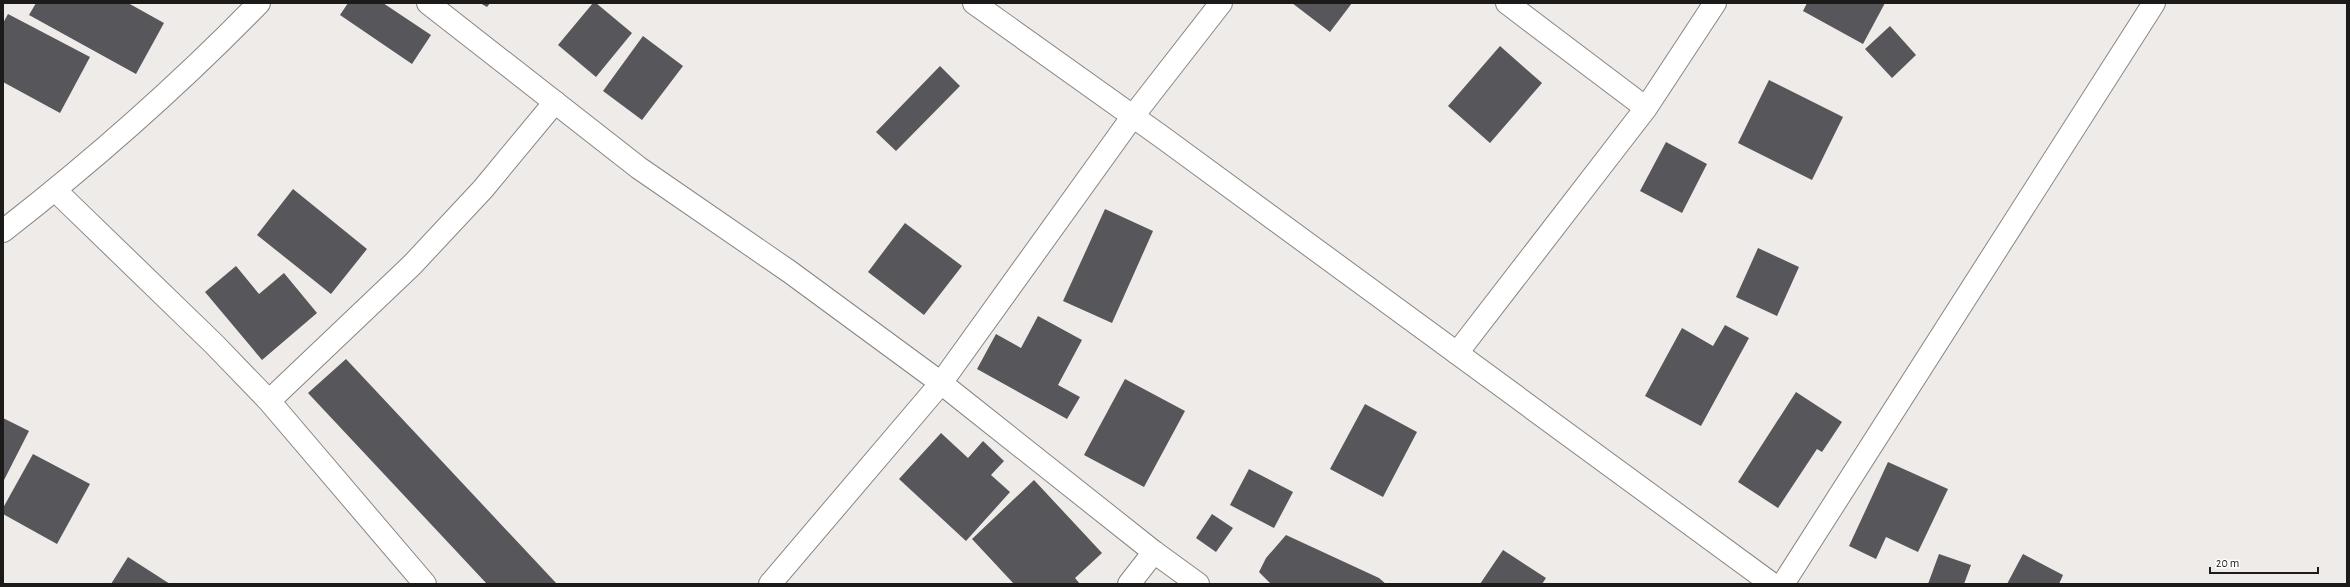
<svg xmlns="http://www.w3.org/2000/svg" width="2350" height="587" font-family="'Alegreya Sans',sans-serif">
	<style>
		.building { fill: #57565a }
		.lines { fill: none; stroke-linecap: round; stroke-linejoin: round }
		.street-casing { stroke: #888683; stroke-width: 24 }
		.secondary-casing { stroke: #888683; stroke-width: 24 }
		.street { stroke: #fff; stroke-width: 22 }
		.secondary { stroke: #fff; stroke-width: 22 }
	</style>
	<rect width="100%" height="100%" fill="#eeebe8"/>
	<path class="building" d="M36,3H128L164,23L136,74L29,15Z
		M348,3H383L431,35L412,64L340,15Z
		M480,3H490L487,7Z
		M593,3H596L632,33L596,77L558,45Z
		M1292,3H1352L1330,32Z
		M1807,3H1885L1863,44L1803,11Z
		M8,14L90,57L60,113L3,82V23Z
		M1890,26L1916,55L1892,78L1865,49Z
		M643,36L683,66L642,120L603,91Z
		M1500,46L1542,83L1490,143L1448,106Z
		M940,66L960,86L896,151L876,132Z
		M1769,80L1843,117L1812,180L1738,143Z
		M1666,142L1707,164L1682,213L1640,191Z
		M293,189L367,249L331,294L257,235Z
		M1105,209L1153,231L1112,323L1063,301Z
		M905,223L962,266L924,315L868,272Z
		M1758,248L1799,267L1777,316L1736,297Z
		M236,266L259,294L284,273L317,313L262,360L205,292Z
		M1038,316L1082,340L1058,385L1080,397L1067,419L977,369L996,334L1021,348Z
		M1725,325L1749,338L1701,426L1645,396L1682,328L1713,346Z
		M346,359L557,584H487L308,393Z
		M1125,379L1185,411L1144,487L1084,455Z
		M1796,392L1842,422L1822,452L1817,449L1778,508L1738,482Z
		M1365,404L1417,432L1383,497L1330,469Z
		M3,418L29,431L3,482Z
		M941,433L968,458L983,441L1004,461L991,475L1010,492L966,541L899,479Z
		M33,454L90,484L57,544L3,514V508Z
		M1888,462L1948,489L1918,552L1886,537L1876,559L1849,546Z
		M1249,469L1293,492L1274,528L1230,505Z
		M1034,480L1102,553L1075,578L1080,584H1014L972,539Z
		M1212,514L1233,528L1216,552L1196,538Z
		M1286,535L1379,578L1386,584H1271L1259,572L1266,558Z
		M1503,550L1546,578L1542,584H1480Z
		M1939,554L1971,565L1964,584H1928Z
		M2023,554L2063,575L2059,584H2007Z
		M128,557L170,584H111Z"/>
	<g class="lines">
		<g class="street-casing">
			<path id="street" d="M1507,3L1646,108
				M55,190L214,344L269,401L425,584
				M3,231C93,161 180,84 259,3
				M1457,353L1646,108L1715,3
				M269,401L412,265L483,189L555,102
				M770,584L941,383L1133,116L1221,3
				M1129,584L1154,552
				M1783,584L2154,3"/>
		</g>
		<g class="secondary-casing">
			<path id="secondary" d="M428,3L639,168L790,272L941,383L1154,552L1198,584
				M974,3L1162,137L1772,584"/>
		</g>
		<use href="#street" class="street"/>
		<use href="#secondary" class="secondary"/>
	</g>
	<rect width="2350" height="587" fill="none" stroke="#1c1b1a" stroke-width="8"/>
	<path d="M2210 567v6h108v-6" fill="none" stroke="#1c1b1a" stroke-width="2"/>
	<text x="2216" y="567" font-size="12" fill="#1c1b1a" stroke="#ffffff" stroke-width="3" paint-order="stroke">20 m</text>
</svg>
